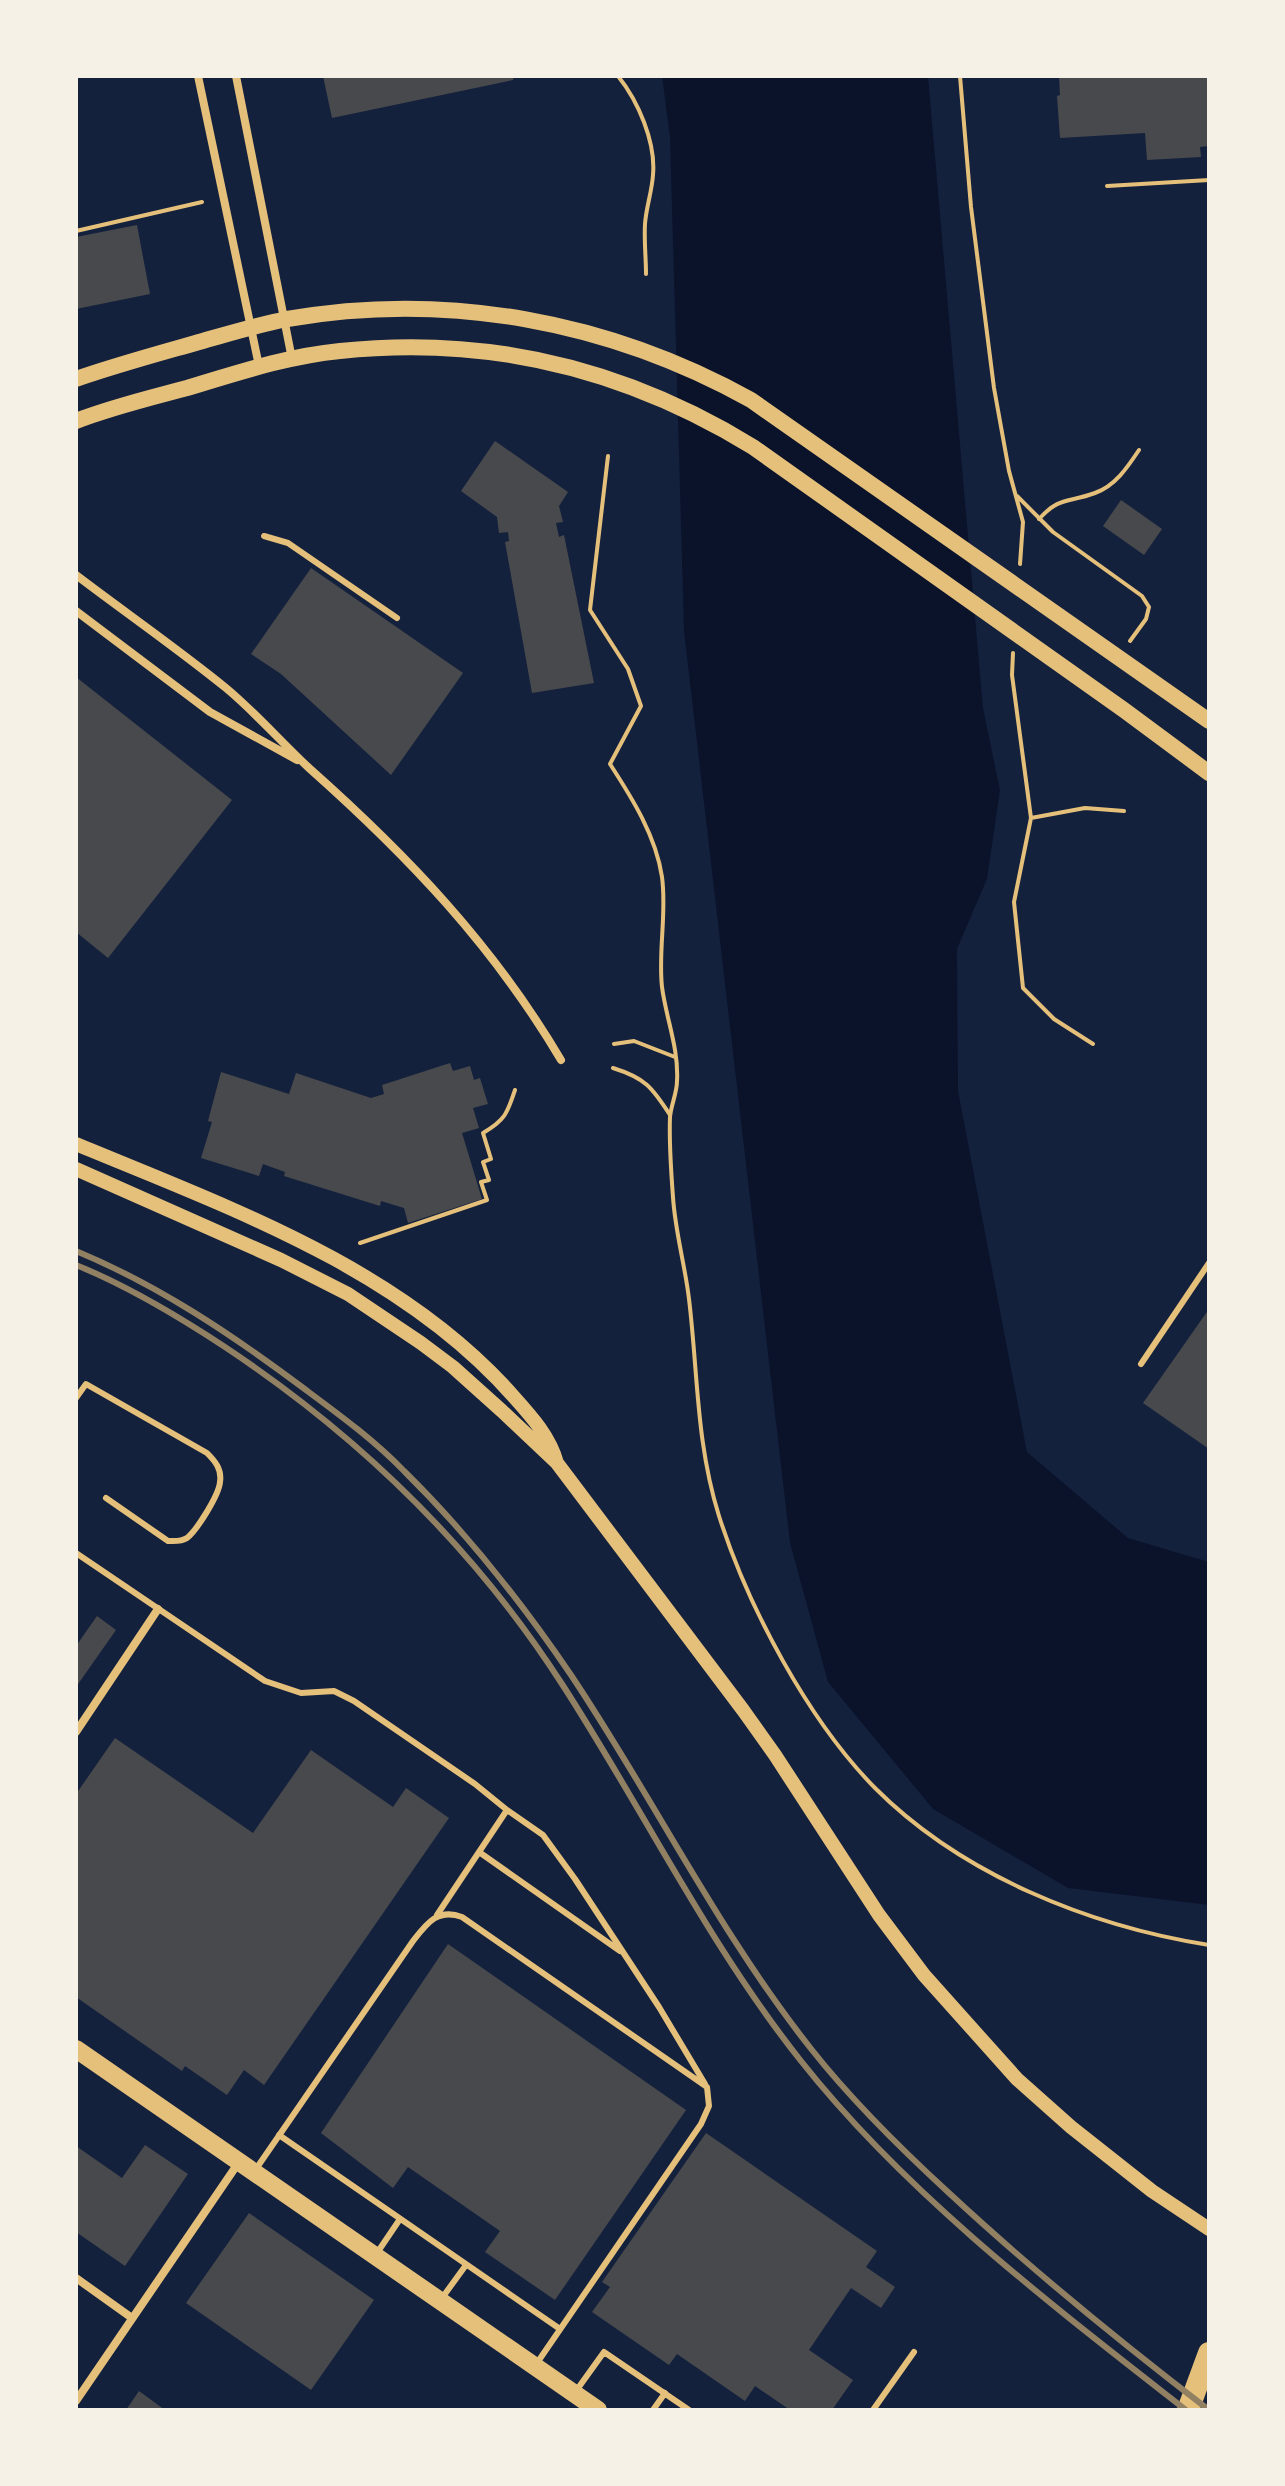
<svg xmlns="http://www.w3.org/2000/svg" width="1285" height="2486" font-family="'Roboto Condensed',sans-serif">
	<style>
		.water { fill: #0b132b }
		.building { fill: #48494c }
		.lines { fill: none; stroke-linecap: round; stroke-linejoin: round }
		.path { stroke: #e5c07b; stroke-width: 4 }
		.service { stroke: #e5c07b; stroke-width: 6 }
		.minor { stroke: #e5c07b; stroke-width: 8 }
		.tertiary { stroke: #e5c07b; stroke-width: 14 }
		.secondary { stroke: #e5c07b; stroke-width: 16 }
		.primary { stroke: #e5c07b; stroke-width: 18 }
		.motorway { stroke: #e5c07b; stroke-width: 22 }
		.rail { stroke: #918062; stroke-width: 6 }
	</style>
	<rect width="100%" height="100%" fill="#14213d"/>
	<path class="water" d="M662,76H928L983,708L1000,790L987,879L957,949L958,1091L1027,1452L1128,1538L1209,1562V1905L1068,1888L933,1809L828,1682L790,1543L684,631L670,138Z"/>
	<path class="building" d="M323,76H514L513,80L332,118Z
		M1059,76H1209V146L1200,147L1201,157L1147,160L1145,133L1060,138L1057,96L1060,95Z
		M137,225L150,294L76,309V237Z
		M495,441L568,492L559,506L563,522L556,523L559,537L564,535L594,683L532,693L505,542L509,541L508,532L499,533L497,517L461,491Z
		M1121,500L1162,529L1144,555L1103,526Z
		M311,568L463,673L391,775L281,674L251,654Z
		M76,677L232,800L108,958L76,932Z
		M450,1063L453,1071L470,1066L474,1080L480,1078L488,1104L473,1108L479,1128L462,1133L482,1199L408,1223L404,1208L381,1201L380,1206L284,1176L285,1172L263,1164L259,1176L201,1158L212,1122L208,1121L221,1072L289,1094L296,1073L371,1098L384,1094L382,1085Z
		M1209,1309V1449L1143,1403Z
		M97,1616L116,1630L76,1687V1646Z
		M115,1738L253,1833L311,1750L393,1807L406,1788L449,1818L264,2085L244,2070L227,2095L185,2066L182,2071L76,1997V1794Z
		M448,1944L686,2110L555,2300L485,2252L500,2231L408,2167L393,2188L321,2133Z
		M706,2133L877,2251L866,2267L895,2287L881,2308L851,2288L809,2350L853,2380L832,2410H790L755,2386L745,2401L677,2354L669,2365L592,2312L610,2287L602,2282Z
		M145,2145L188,2174L125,2266L76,2232V2146L122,2178Z
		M249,2213L374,2300L311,2390L186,2303Z
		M139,2391L165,2410H126Z"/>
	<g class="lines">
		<path class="path" d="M618,76C638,101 656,142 653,175C652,191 646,208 645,224C644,240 646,258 646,274
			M960,76L971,207L994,388L1009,471L1023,522L1020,564
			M1107,186L1209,180
			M76,231L202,202
			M608,456L590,610L628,669L641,706L610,764C632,798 656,836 662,877C667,913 658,951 662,987C666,1018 679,1049 677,1081C677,1093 671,1105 670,1117C669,1143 671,1171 673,1197C675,1231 685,1265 689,1299C698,1373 696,1443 719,1516C748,1607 808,1720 875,1788C962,1875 1089,1926 1209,1945
			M1017,496L1053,532L1142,596L1149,607L1146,619L1130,641
			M1039,519C1060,496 1068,503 1095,493C1115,486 1127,468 1139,450
			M1013,653L1012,675L1031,818L1014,902L1023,988L1054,1019L1093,1044
			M1031,818L1085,808L1124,811
			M614,1044L634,1041L675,1057
			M613,1068C645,1078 652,1087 670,1115
			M360,1243L487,1200L481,1182L489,1180L483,1162L491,1159L483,1133C505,1120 507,1114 515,1090"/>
		<path class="service" d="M264,536L288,543L397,618
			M1141,1364L1209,1263
			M76,1398L86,1384L207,1453C215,1461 222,1469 220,1482C219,1495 197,1530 187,1538C181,1542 174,1541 168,1541L106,1498
			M76,1553L265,1681L301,1693L334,1691L354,1701L475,1784L507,1810L437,1915
			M507,1810L543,1835L575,1879L659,2007L705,2084
			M479,1852L620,1951
			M279,2135L560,2329
			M256,2169L413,1941C427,1923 438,1908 462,1917L707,2087L709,2106L701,2124L537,2363
			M377,2253L400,2219
			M442,2298L466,2265
			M576,2391L604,2352L689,2410
			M653,2410L665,2393
			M873,2410L914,2352"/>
		<path class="minor" d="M198,76L259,366
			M236,76L292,359
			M76,575C126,613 178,649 226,688C255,712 281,742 309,768C408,856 493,945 561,1060
			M76,611L210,712L297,760
			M76,1732L158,1609
			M76,2278L132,2318
			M76,2401L239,2162"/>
		<path class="tertiary" d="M76,1144C230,1208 402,1269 514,1397C532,1417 550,1437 557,1463
			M76,1169L281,1260L348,1294L421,1343L453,1367L502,1411L557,1463L743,1710L775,1755L879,1915L924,1975L1017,2079L1071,2127L1152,2191L1209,2229"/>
		<path class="secondary" d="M76,379C116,365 157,354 199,342C228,334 257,325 287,319C447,291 609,321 751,400L1209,721
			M76,421C112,407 150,398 187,388C237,373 288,356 340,351C490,335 626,369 753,447L1124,710L1209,773"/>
		<path class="primary" d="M76,2049L598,2410"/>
		<path class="motorway" d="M1188,2410L1209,2353"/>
		<path class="rail" d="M76,1251C158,1285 231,1334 302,1387C337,1413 373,1439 404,1471C466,1532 522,1603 571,1675C654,1799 719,1933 812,2050C853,2102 900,2148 949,2193C1032,2270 1119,2341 1209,2410
			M76,1265C128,1286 178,1316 225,1347C359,1436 475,1549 562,1684C643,1809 708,1944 801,2061C906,2194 1053,2306 1186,2410"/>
	</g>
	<rect width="1285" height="2486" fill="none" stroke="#f6f1e7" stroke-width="156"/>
</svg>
